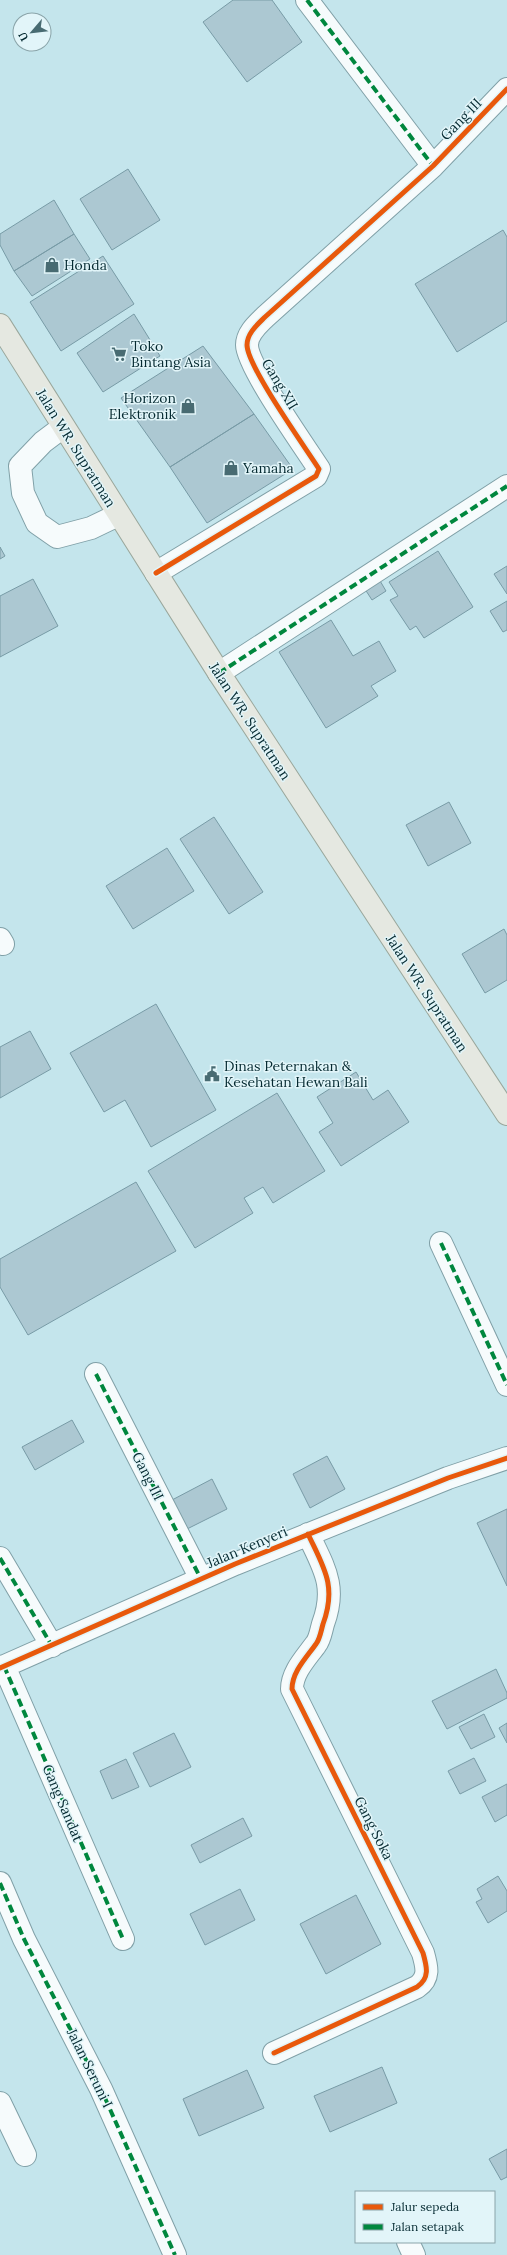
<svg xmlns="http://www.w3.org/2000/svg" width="507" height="2255" font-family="Lora,serif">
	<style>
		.building { fill: #acc8d2; stroke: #789ba6 }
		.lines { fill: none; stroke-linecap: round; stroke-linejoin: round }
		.minor-casing { stroke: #80a0a7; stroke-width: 24 }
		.major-casing { stroke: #9aa79c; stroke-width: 24 }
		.minor { stroke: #f6fbfc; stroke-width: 22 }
		.major { stroke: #e5e8e1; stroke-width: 22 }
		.quiet { stroke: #00873e; stroke-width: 4; stroke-dasharray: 8 4; stroke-linecap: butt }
		.cycleway-casing { stroke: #e2f5f9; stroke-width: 8 }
		.cycleway { stroke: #e8590c; stroke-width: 5 }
		.labels { text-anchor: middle; stroke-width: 3; stroke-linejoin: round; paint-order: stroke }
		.street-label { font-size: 14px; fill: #052a31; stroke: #e2f5f9 }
		.poi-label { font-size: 14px; fill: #052a31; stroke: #e2f5f9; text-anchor: start }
	</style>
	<rect width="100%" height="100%" fill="#c4e5ec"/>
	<path class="building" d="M233,0H272L302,42L247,82L203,22Z
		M128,169L160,220L112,250L80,199Z
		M54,200L74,234L14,271L0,245V234Z
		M503,230L507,237V321L457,352L415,284Z
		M74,234L90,259L32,296L14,271Z
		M103,256L134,304L61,351L30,302Z
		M134,314L160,356L103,392L77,353Z
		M203,346L254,414L170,467L121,398Z
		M254,414L293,469L207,523L170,467Z
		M0,547L5,556L0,559Z
		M438,551L473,607L424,638L416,626L410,630L390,600L398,596L389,582Z
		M507,566V594L494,574Z
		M376,574L386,591L372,600L361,583Z
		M33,579L58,626L0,657V596Z
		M507,601V630L503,632L490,611Z
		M331,620L353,656L379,641L396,671L371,686L378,696L326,728L279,652Z
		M449,802L471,843L428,866L406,825Z
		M214,817L263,892L229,914L180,839Z
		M167,848L194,891L133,929L106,886Z
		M504,929L507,935V980L485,993L462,954Z
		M156,1004L216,1110L151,1147L125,1100L104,1112L70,1053Z
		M30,1031L51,1069L0,1098V1047Z
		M356,1072L373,1100L388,1090L409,1122L341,1166L319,1132L333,1123L317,1097Z
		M277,1093L325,1171L273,1203L263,1187L244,1198L253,1213L195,1248L148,1171Z
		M136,1182L176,1251L28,1335L0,1287V1259Z
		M72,1420L84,1442L35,1470L22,1447Z
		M327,1456L345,1489L310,1508L293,1474Z
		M212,1479L227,1509L187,1529L172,1500Z
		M507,1509V1586L477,1523Z
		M496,1669L507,1693V1698L447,1729L432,1701Z
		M484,1714L495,1737L471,1749L459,1727Z
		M507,1723V1743L499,1728Z
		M174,1733L191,1767L150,1787L133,1753Z
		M474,1758L486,1781L460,1794L448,1771Z
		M126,1759L139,1787L112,1799L100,1771Z
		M507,1784V1815L495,1822L482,1797Z
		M243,1818L252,1836L200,1863L191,1845Z
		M498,1876L507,1891V1911L488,1923L476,1902L482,1899L477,1889Z
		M240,1889L255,1920L205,1945L190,1914Z
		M356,1895L381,1944L326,1974L300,1924Z
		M382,2067L397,2103L330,2132L314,2096Z
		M247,2070L264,2108L199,2136L183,2099Z
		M507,2149V2177L501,2180L489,2159Z"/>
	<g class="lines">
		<g class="minor-casing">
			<path id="minor" d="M307,0L433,166
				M63,427L43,442L20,466L23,493L37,523L57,537L91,528L118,515
				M156,573L316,476L319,469C305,447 247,366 247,345C247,333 258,324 265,317L433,166L507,89
				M219,673L507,486
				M0,939L3,944
				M441,1243L507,1385
				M96,1374L201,1579
				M0,1558L52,1646
				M4,1666L123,1939
				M0,1668L235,1564L448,1478L507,1458
				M0,1883L24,1939L101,2089L175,2255
				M274,2053L417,1987C430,1978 427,1967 423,1953L292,1689C292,1672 306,1658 316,1644C320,1639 321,1631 323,1624C337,1586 324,1568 308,1534
				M0,2103L25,2155
				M408,2242L414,2255"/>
		</g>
		<g class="major-casing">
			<path id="major" d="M0,325L219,673L507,1114"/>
		</g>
		<use href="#minor" class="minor"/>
		<use href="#major" class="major"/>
		<path class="quiet" d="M307,0L433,166L431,168
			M219,673L507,486
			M441,1243L507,1385
			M96,1374L201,1579
			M0,1558L52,1646
			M4,1666L123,1939
			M0,1883L24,1939L101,2089L175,2255"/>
		<g class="cycleway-casing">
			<path id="cycleway" d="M156,573L316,476L319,469C305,447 247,366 247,345C247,333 258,324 265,317L433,166L507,89
				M0,1668L235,1564L448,1478L507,1458
				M274,2053L417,1987C430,1978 427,1967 423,1953L292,1689C292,1672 306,1658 316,1644C320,1639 321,1631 323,1624C337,1586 324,1568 308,1534"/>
		</g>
		<use href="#cycleway" class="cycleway"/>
	</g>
	<defs>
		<g id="shop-bare" transform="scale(1.2)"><path d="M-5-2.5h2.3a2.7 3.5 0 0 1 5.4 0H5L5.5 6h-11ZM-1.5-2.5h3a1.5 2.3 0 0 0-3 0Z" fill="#486b72" stroke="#e2f5f9" stroke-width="2.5" paint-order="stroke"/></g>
		<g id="supermarket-bare" transform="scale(1.2)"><path d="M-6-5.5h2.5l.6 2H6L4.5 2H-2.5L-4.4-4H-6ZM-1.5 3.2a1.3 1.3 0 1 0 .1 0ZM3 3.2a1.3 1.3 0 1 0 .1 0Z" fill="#486b72" stroke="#e2f5f9" stroke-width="2.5" paint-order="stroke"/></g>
		<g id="civic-bare" transform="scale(1.2)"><path d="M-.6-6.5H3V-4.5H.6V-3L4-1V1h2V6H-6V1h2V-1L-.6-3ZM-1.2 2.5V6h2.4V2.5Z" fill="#486b72" stroke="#e2f5f9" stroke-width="2.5" paint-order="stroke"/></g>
	</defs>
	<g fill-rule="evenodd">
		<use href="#shop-bare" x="52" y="265"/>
		<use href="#supermarket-bare" x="119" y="354"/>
		<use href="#shop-bare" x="188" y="406"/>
		<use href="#shop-bare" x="231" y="468"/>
		<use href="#civic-bare" x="212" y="1074"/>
	</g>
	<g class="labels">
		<g class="street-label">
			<text transform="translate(461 119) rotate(-46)" y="5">Gang III</text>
			<text transform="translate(280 384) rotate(59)" y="5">Gang XII</text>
			<text transform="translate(76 448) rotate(58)" y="5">Jalan WR. Supratman</text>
			<text transform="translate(250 721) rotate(57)" y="5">Jalan WR. Supratman</text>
			<text transform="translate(427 993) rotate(57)" y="5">Jalan WR. Supratman</text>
			<text transform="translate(148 1476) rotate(63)" y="5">Gang III</text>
			<text transform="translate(247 1547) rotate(-23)" y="5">Jalan Kenyeri</text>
			<text transform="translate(63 1803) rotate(67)" y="5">Gang Sandat</text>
			<text transform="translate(374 1828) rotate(63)" y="5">Gang Soka</text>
			<text transform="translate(90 2068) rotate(64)" y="5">Jalan Seruni I</text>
		</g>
		<g class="poi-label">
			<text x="64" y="270">Honda</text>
			<text x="131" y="351">Toko<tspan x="131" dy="16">Bintang Asia</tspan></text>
			<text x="176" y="403" text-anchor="end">Horizon<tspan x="176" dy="16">Elektronik</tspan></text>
			<text x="243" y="473">Yamaha</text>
			<text x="224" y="1071">Dinas Peternakan &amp;<tspan x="224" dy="16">Kesehatan Hewan Bali</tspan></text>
		</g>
	</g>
	<rect x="355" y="2191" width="140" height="52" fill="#e2f5f9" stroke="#8aa4a9"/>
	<rect x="363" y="2204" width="20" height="6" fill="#e8590c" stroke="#8aa4a9"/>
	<text x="391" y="2211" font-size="12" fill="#052a31">Jalur sepeda</text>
	<rect x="363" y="2224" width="20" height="6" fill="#00873e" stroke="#8aa4a9"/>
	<text x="391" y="2231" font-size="12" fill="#052a31">Jalan setapak</text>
	<g transform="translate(32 32) rotate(242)"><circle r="19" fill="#e2f5f9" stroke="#8aa4a9"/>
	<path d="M0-3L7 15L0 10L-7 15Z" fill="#486b72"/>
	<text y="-6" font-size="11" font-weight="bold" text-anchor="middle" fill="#052a31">U</text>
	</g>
</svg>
